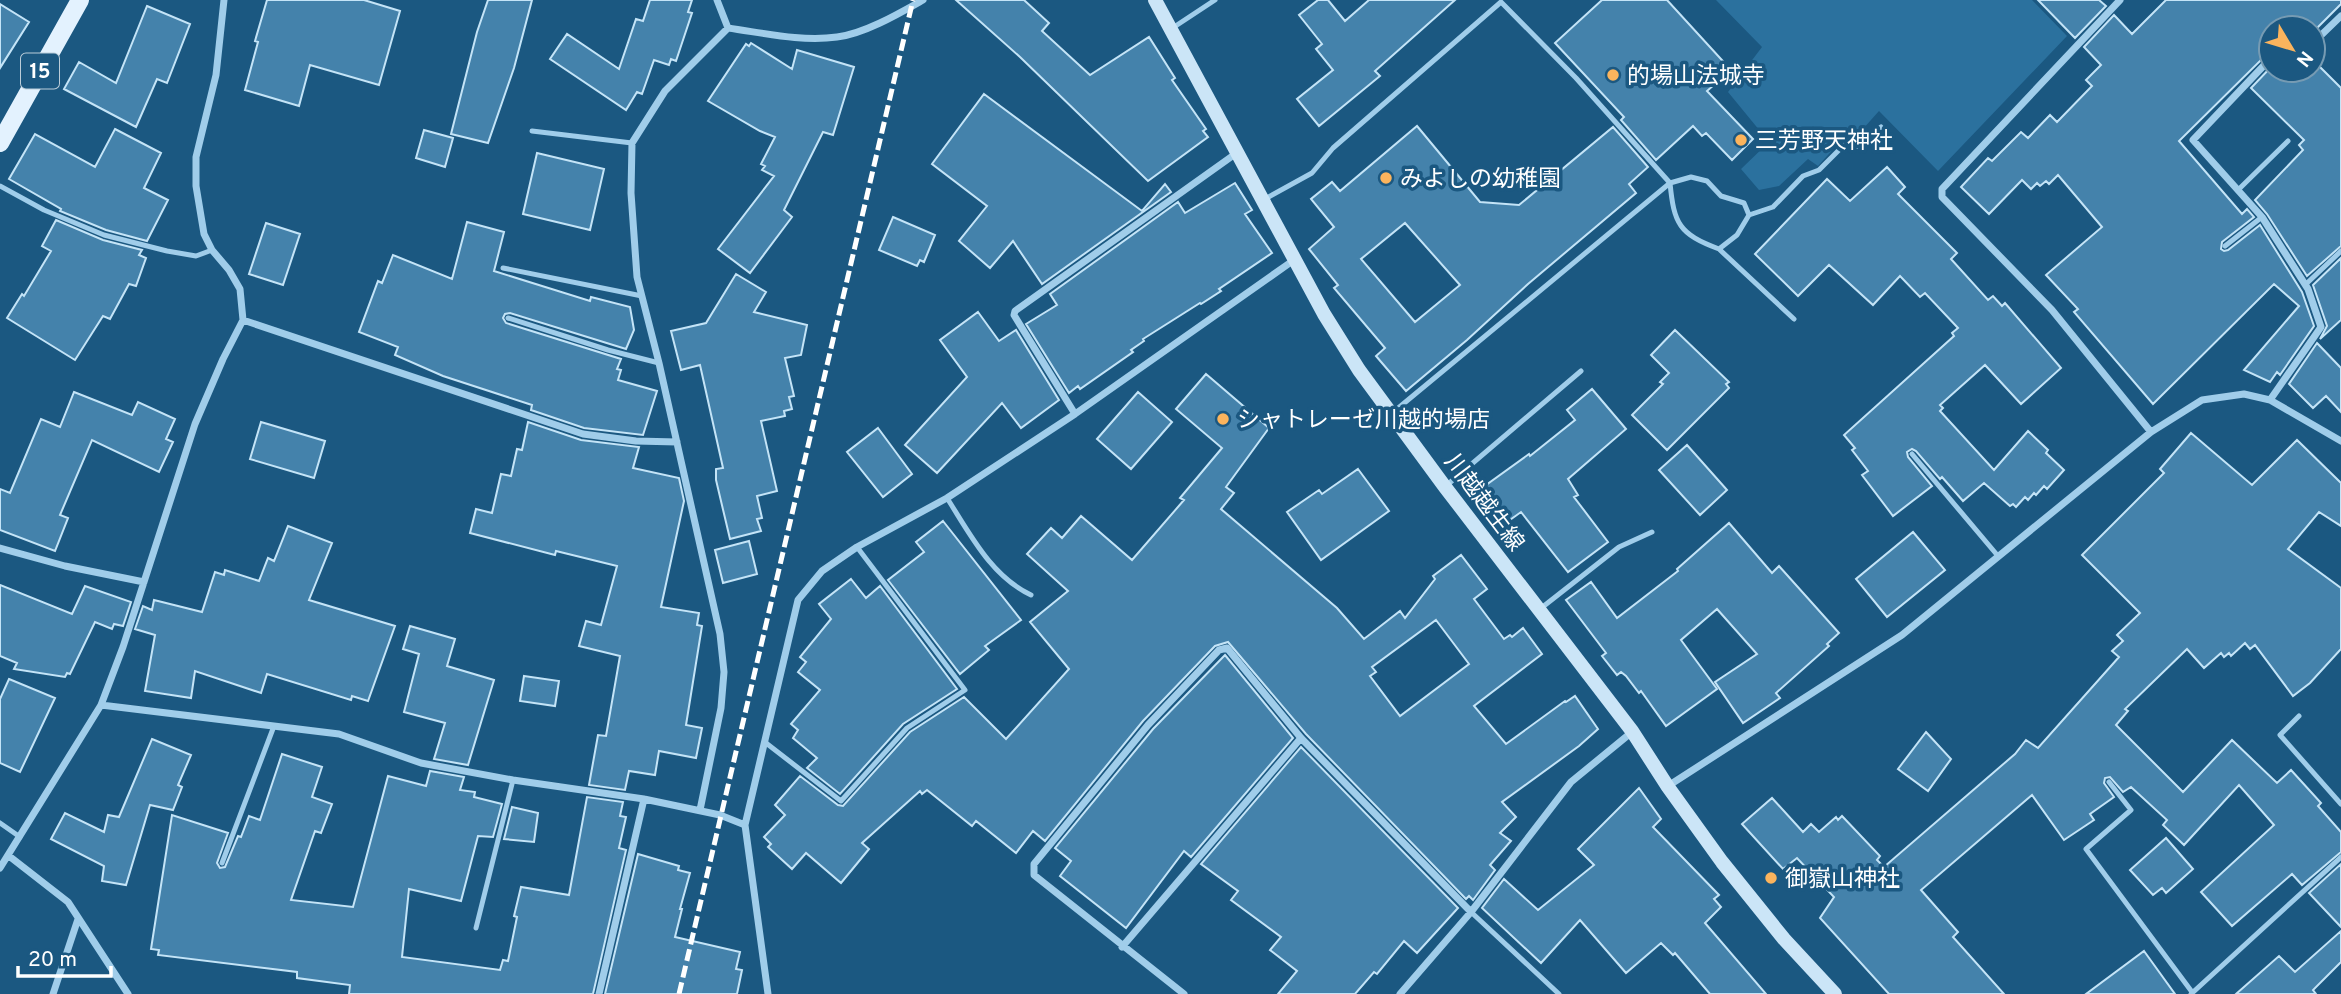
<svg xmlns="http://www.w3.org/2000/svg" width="2341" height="994" font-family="Overpass,'Noto Sans JP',sans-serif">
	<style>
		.green { fill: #2b719e }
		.building { fill: #4482ab; stroke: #c4e4f7; stroke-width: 2; fill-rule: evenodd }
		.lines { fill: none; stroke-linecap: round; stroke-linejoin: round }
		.service { stroke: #a0cdea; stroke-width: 5 }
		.minor { stroke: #a0cdea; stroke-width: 7 }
		.secondary { stroke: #cbe5f7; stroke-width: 14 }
		.primary { stroke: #e3f2fe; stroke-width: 18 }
		.rail { stroke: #fff; stroke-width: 5; stroke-dasharray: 12 5; stroke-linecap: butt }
		.poi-dot { fill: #fbb45d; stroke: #1b5881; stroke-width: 2.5 }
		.labels { text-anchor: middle; stroke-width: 7; stroke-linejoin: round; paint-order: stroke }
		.shield { fill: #1b5881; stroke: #bbcdd9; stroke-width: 2 }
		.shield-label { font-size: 21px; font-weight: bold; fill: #fff }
		.poi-label { font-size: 23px; fill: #fff; stroke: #1b5881; text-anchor: start }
		.street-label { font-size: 23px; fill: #fff; stroke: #1b5881 }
	</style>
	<rect width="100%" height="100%" fill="#1b5881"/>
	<path class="green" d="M1716,0H2032L2067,36L1938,171L1879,111L1854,139L1847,134L1818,166L1808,159L1779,186L1759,190L1741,169L1769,142L1728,92L1762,47Z"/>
	<path class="building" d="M267,0H364L400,11L379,85L310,65L299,106L245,90L258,42L255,41Z
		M488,0H532L514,68L488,143L451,134L477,32Z
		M650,0H692L688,12L692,13L676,61L671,59L669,65L654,60L642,94L637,92L626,110L550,59L567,34L619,69L636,19L643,21Z
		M956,0H1024L1049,23L1042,31L1090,75L1149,37L1175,78L1172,80L1206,129L1203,131L1208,137L1148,181L1020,57Z
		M1318,0H1328L1345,21L1369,0H1455L1375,71L1380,76L1319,126L1297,99L1333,70L1316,49L1322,44L1299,15Z
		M1602,0H1667L1731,70L1707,91L1753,139L1732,160L1706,133L1702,136L1693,126L1656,160L1621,120L1624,117L1555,43Z
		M2038,0H2099L2106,6L2075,38Z
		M2166,0H2341V4L2313,32V28H2271V52L2267,54L2179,141L2242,214L2247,209L2254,217L2222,242L2221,249L2224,251L2228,250L2260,225L2302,292L2314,326L2280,375L2277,372L2270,382L2244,370L2299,306L2274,284L2153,404L2074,312L2078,309L2046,275L2102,227L2058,175L2049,184L2046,181L2040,186L2037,183L2031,189L2022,180L1989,214L1961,187L1988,158L1992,161L2021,132L2028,138L2050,115L2057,122L2092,86L2086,80L2101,65L2084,47L2114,15L2132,34Z
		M0,4L29,22L0,68Z
		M147,6L190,24L167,83L157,79L136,127L64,89L79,62L116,83Z
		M751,43L792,69L797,50L854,67L833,135L823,132L784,210L792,217L750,273L718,249L774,176L762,170L765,166L761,164L775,137L760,131L708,101L746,44L749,46Z
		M2313,60L2341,88V246L2307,276L2267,214L2255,200L2303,150L2299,145L2304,140L2251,88L2271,67V70H2313Z
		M984,94L1142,211L1165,184L1171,192L1042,284L1013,241L990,268L959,241L987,206L932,164Z
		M1417,126L1480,202L1519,205L1613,127L1648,167L1629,184L1636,193L1528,284L1467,340L1406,391L1376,356L1385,348L1334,288L1338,285L1309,249L1334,227L1311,199L1332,182L1340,191ZM1405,223L1460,285L1415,322L1361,259Z
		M115,129L161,153L144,188L168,200L147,241L106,230L60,211L61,209L9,179L35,134L95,167Z
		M424,130L453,138L445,167L416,158Z
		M537,153L604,169L590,230L523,214Z
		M1887,167L1905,187L1898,194L1957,253L1951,259L1988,300L1993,296L2002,306L2005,303L2061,368L2021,404L1985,365L1940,405L1943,408L1940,411L1994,470L2028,431L2048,450L2046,453L2064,470L2047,489L2044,486L2036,495L2034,493L2028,500L2025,497L2016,507L2013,504L2010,506L1984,483L1963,501L1942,477L1940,479L1916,451L1912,449L1907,452L1908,457L1932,486L1893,516L1862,475L1868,471L1852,450L1855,448L1844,435L1954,336L1952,333L1958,328L1925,293L1920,297L1900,276L1873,305L1829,265L1798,296L1755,254L1827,179L1850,201Z
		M1235,183L1252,210L1245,214L1272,253L1219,289L1221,291L1201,304L1200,303L1143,339L1144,341L1131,350L1133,352L1080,389L1078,386L1069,393L1026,324L1057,305L1050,294L1178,202L1185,213Z
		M893,217L935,235L924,262L920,260L917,266L879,250Z
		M56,220L103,240L142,250L139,255L146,258L136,286L129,284L110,319L103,316L75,360L7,318L22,294L24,296L51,251L42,246Z
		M467,222L504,232L494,271L590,301L591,297L630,307L634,330L626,349L510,313L505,314L503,318L506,323L621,359L617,369L621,370L618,380L657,391L643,435L584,428L531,410L532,405L443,376L395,355L398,347L359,332L378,281L382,283L393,255L452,279Z
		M266,223L300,234L283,285L249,274Z
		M2341,258V320L2320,339L2327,326L2313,285Z
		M736,274L766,292L754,312L807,325L801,355L785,358L794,396L789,397L792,409L784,411L785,416L761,421L777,491L757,496L762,518L757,519L761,531L730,539L716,480V469L723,468L700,365L681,370L671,331L706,323Z
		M978,312L999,341L1016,330L1059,400L1021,428L1002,403L937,473L905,445L967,377L940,340Z
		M1675,330L1729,382L1726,384L1729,388L1667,450L1632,415L1663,384L1660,382L1669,373L1651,355Z
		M2317,343L2341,368V412L2326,396L2313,408L2289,384Z
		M1206,374L1269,428L1226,487L1234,493L1221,509L1337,608L1364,639L1400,611L1405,618L1435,579L1433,576L1461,555L1487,589L1474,599L1504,639L1510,635L1512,637L1523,628L1542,654L1474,706L1506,744L1565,701L1566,702L1575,696L1598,729L1579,746L1502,802L1516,817L1500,833L1511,841L1490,865L1495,870L1473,900L1469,896L1466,899L1306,734L1228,642L1215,646L1143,721L1045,841L1033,831L1016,853L976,821L972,826L927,790L922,794L920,791L862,843L869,849L841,883L806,853L792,869L768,847L771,844L764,837L785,815L775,805L800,776L838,805L843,806L910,732L964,697L1006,739L1069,669L1030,622L1068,591L1027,554L1051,528L1062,538L1081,516L1132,560L1184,500L1180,498L1222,448L1176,409ZM1436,620L1469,664L1400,716L1370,676L1376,672L1372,667Z
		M1592,389L1626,429L1568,479L1578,495L1574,497L1608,542L1568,572L1521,512L1500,527L1475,493L1529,454L1530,456L1575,420L1567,410Z
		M74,392L132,415L138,402L175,419L166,439L173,442L159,472L92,440L60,515L68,518L55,551L0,530V489L10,493L41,419L60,427Z
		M1138,392L1172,422L1131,469L1097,439Z
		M261,422L325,441L314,478L250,459Z
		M528,422L581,440L639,447L633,468L679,478L684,501L661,607L699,613L697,625L702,626L686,725L702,728L696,758L659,751L655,775L629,771L625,790L589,785L598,735L606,736L620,656L579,646L586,621L601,625L617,566L556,551L555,555L470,533L476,509L492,513L501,474L511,476L517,449L522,450Z
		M878,428L912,474L883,497L847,452Z
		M2191,433L2252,485L2297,440L2341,483V526L2319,512L2288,549L2341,588V649L2310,683L2293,696L2255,645L2250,649L2245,643L2231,656L2229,653L2224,657L2221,653L2204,668L2187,649L2125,709L2128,711L2116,725L2183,792L2232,740L2277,783L2291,770L2321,803L2318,806L2341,832V852L2302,885L2292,874L2232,926L2201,892L2274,825L2239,785L2184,845L2163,825L2167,820L2131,787L2123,792L2110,777L2105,778L2104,783L2114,797L2090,814L2094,820L2064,840L2032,795L1921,890L1958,932L1953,937L2004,994H1889L1820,918L1834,897L1797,858L1783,869L1742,824L1772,798L1803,832L1811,824L1819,832L1836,817L1838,820L1842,816L1880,856L1877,860L1884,867L2015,754L2026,740L2038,748L2119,657L2112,651L2123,641L2117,635L2140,613L2082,555L2164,473L2160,469Z
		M1687,445L1727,490L1700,515L1659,470Z
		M1358,469L1389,511L1321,560L1287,512L1319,490L1322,494Z
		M943,521L1021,620L985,646L989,650L960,674L888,580L924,552L916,542Z
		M1729,523L1772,573L1779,566L1839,633L1827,644L1829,646L1776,693L1780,698L1743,723L1715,682L1757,654L1717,609L1681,640L1717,689L1666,726L1641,691L1639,693L1626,676L1621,672L1617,675L1602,656L1606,653L1566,600L1591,582L1617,618L1678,571L1677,569Z
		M288,526L332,543L309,600L395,626L368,701L352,696L351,700L267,674L261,693L195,671L191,698L145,691L155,635L135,629L143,606L152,610L154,600L202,612L215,572L224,575L225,570L259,581L268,558L274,561Z
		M1913,532L1945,570L1887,617L1856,579Z
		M749,541L757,574L723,583L715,550Z
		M851,579L866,598L880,586L957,689L903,724L840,794L807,768L817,758L793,738L798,730L791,724L820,690L798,672L806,662L800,657L831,619L819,604Z
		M0,585L72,614L85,586L131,602L123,626L114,624L112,629L95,622L70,674L67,673L65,677L14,669L17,663L0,656Z
		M410,626L455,639L447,666L494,680L468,765L434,759L445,723L404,712L419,654L403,649Z
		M1225,655L1293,738L1191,857L1184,851L1126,928L1060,876L1071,861L1055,848L1153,729Z
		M524,676L559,681L555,706L520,701Z
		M9,679L55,698L20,772L0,763V699Z
		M1926,732L1951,759L1928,791L1898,769Z
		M152,739L191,755L178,785L182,787L173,810L150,805L126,885L102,881L104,866L51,839L65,813L104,832L108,815L119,817Z
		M1301,747L1458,908L1417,953L1404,941L1377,974L1374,972L1355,994H1278L1297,971L1270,950L1281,937L1231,900L1238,891L1201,864Z
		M282,754L322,767L312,797L332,804L321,833L315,831L291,900L353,907L388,776L426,786L430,771L464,777L460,790L475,792L474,797L502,804L493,837L478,836L461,901L409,889L402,957L500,970L503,960L508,961L517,917L514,916L521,887L569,895L587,797L623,802L620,816L626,817L619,848L626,850L593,994H349L350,985L297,978V972L158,955L159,950L151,949L172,815L228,833L217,863L220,868L225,867L238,836L241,837L249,816L260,820Z
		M1639,788L1661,819L1653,827L1719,895L1714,899L1721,907L1705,923L1766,994H1710L1675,953L1673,955L1661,943L1626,973L1580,920L1541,963L1482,908L1504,879L1538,910L1594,865L1578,849Z
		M512,807L538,813L534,842L504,839Z
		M2166,838L2193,869L2166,893L2162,888L2153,895L2130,870Z
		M638,854L679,866L678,870L690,873L680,909H682L675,937L740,952L736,969L742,970L737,994H605Z
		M2341,864V927L2309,893Z
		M2341,931V962L2313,990L2316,994H2236L2279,956L2295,972Z
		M2144,951L2175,994H2086Z"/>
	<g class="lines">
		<path class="service" d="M1171,29L1215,0
			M532,131L632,143
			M1691,177L1707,181L1721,196L1744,203L1749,215L1737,235L1719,249C1679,234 1674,224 1670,183Z
			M0,186L44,210L104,235L167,251L196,256L212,250
			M2238,190L2288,141
			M1263,200L1312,173L1333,148L1501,2
			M1749,215L1773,207L1803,176L1819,170L1844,145L1857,146L1881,127
			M2225,246L2262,217
			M1719,249L1794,319
			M503,268L642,296
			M2305,285L2341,251
			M508,318L608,350L659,363
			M1391,414L1670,183L1576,78L1501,2
			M1912,454L1998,556
			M1447,485L1581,371
			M947,498C970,534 991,576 1031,595
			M1540,609L1619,547L1652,532
			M2299,716L2280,735L2341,804
			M766,743L841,801L907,728L965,690L857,547
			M2109,782L2131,810L2086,849L2192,992
			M0,823L20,837
			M222,863L274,726
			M1471,912L1559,994
			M476,928L513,780
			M2191,994L2341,857"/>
		<path class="minor" d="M717,0L728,28C764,33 802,42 837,37C864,34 900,13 923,0
			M2120,0L1942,189V197L2052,310L2151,432
			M2313,43L2341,16
			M243,320L583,434L636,441L677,442
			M2270,400L2321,327L2308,289L2262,217L2193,140L2271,58
			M1075,414L1014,315L1015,311L1238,152
			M0,548L65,566L144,582
			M101,705L339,734L421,763L513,780L644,799L720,815L745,825L768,994
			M1668,786L1902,635L2151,432L2202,400L2244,394L2270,400L2341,441
			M700,810L721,708L724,672L720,634L659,363L637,277L631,193L632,143L665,91L728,28
			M745,825L798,600L822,571L857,547L947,498L1075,414L1294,260
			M9,856L68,902L128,994
			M0,868L101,705L123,647L195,424L223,359L243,320L240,289L229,270L212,250L204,234L196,186V157L216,75L224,0
			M1122,947L1301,738
			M53,994L78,919
			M599,994L644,799
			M1184,994L1034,875V864L1148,725L1219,650L1227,648L1301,738L1471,912
			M1400,994L1471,912L1571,782L1632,732"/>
		<path class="secondary" d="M1155,0L1324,314L1359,370L1445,487L1632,731L1668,787L1722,862L1784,939L1835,994"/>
		<path class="primary" d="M0,143L80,0"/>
		<path class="rail" d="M679,994L913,0"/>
	</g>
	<g class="poi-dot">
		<circle cx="1613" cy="75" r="7"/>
		<circle cx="1741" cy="140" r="7"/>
		<circle cx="1386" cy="178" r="7"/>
		<circle cx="1223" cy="419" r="7"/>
		<circle cx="1771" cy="878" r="7"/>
	</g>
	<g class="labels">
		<rect class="shield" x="21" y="53.5" width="38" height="35" rx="5"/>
		<g class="shield-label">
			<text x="40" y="78">15</text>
		</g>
		<g class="poi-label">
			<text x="1627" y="83">的場山法城寺</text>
			<text x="1755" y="148">三芳野天神社</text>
			<text x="1400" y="186">みよしの幼稚園</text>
			<text x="1237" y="427">シャトレーゼ川越的場店</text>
			<text x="1785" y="886">御嶽山神社</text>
		</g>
		<g class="street-label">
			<text transform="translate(1485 502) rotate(53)" y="8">川越越生線</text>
		</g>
	</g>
	<g transform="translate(2292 49) rotate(128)"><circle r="33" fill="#1b5881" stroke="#769bb3" stroke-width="2"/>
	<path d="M0-5L12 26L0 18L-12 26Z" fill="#fbb45d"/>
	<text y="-10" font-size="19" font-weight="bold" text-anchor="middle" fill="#ffffff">N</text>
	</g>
	<path d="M18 966v10h93v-10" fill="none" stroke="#ffffff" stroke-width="3.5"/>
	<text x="28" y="966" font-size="21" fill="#ffffff" stroke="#1b5881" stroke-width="5" paint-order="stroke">20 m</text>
</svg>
